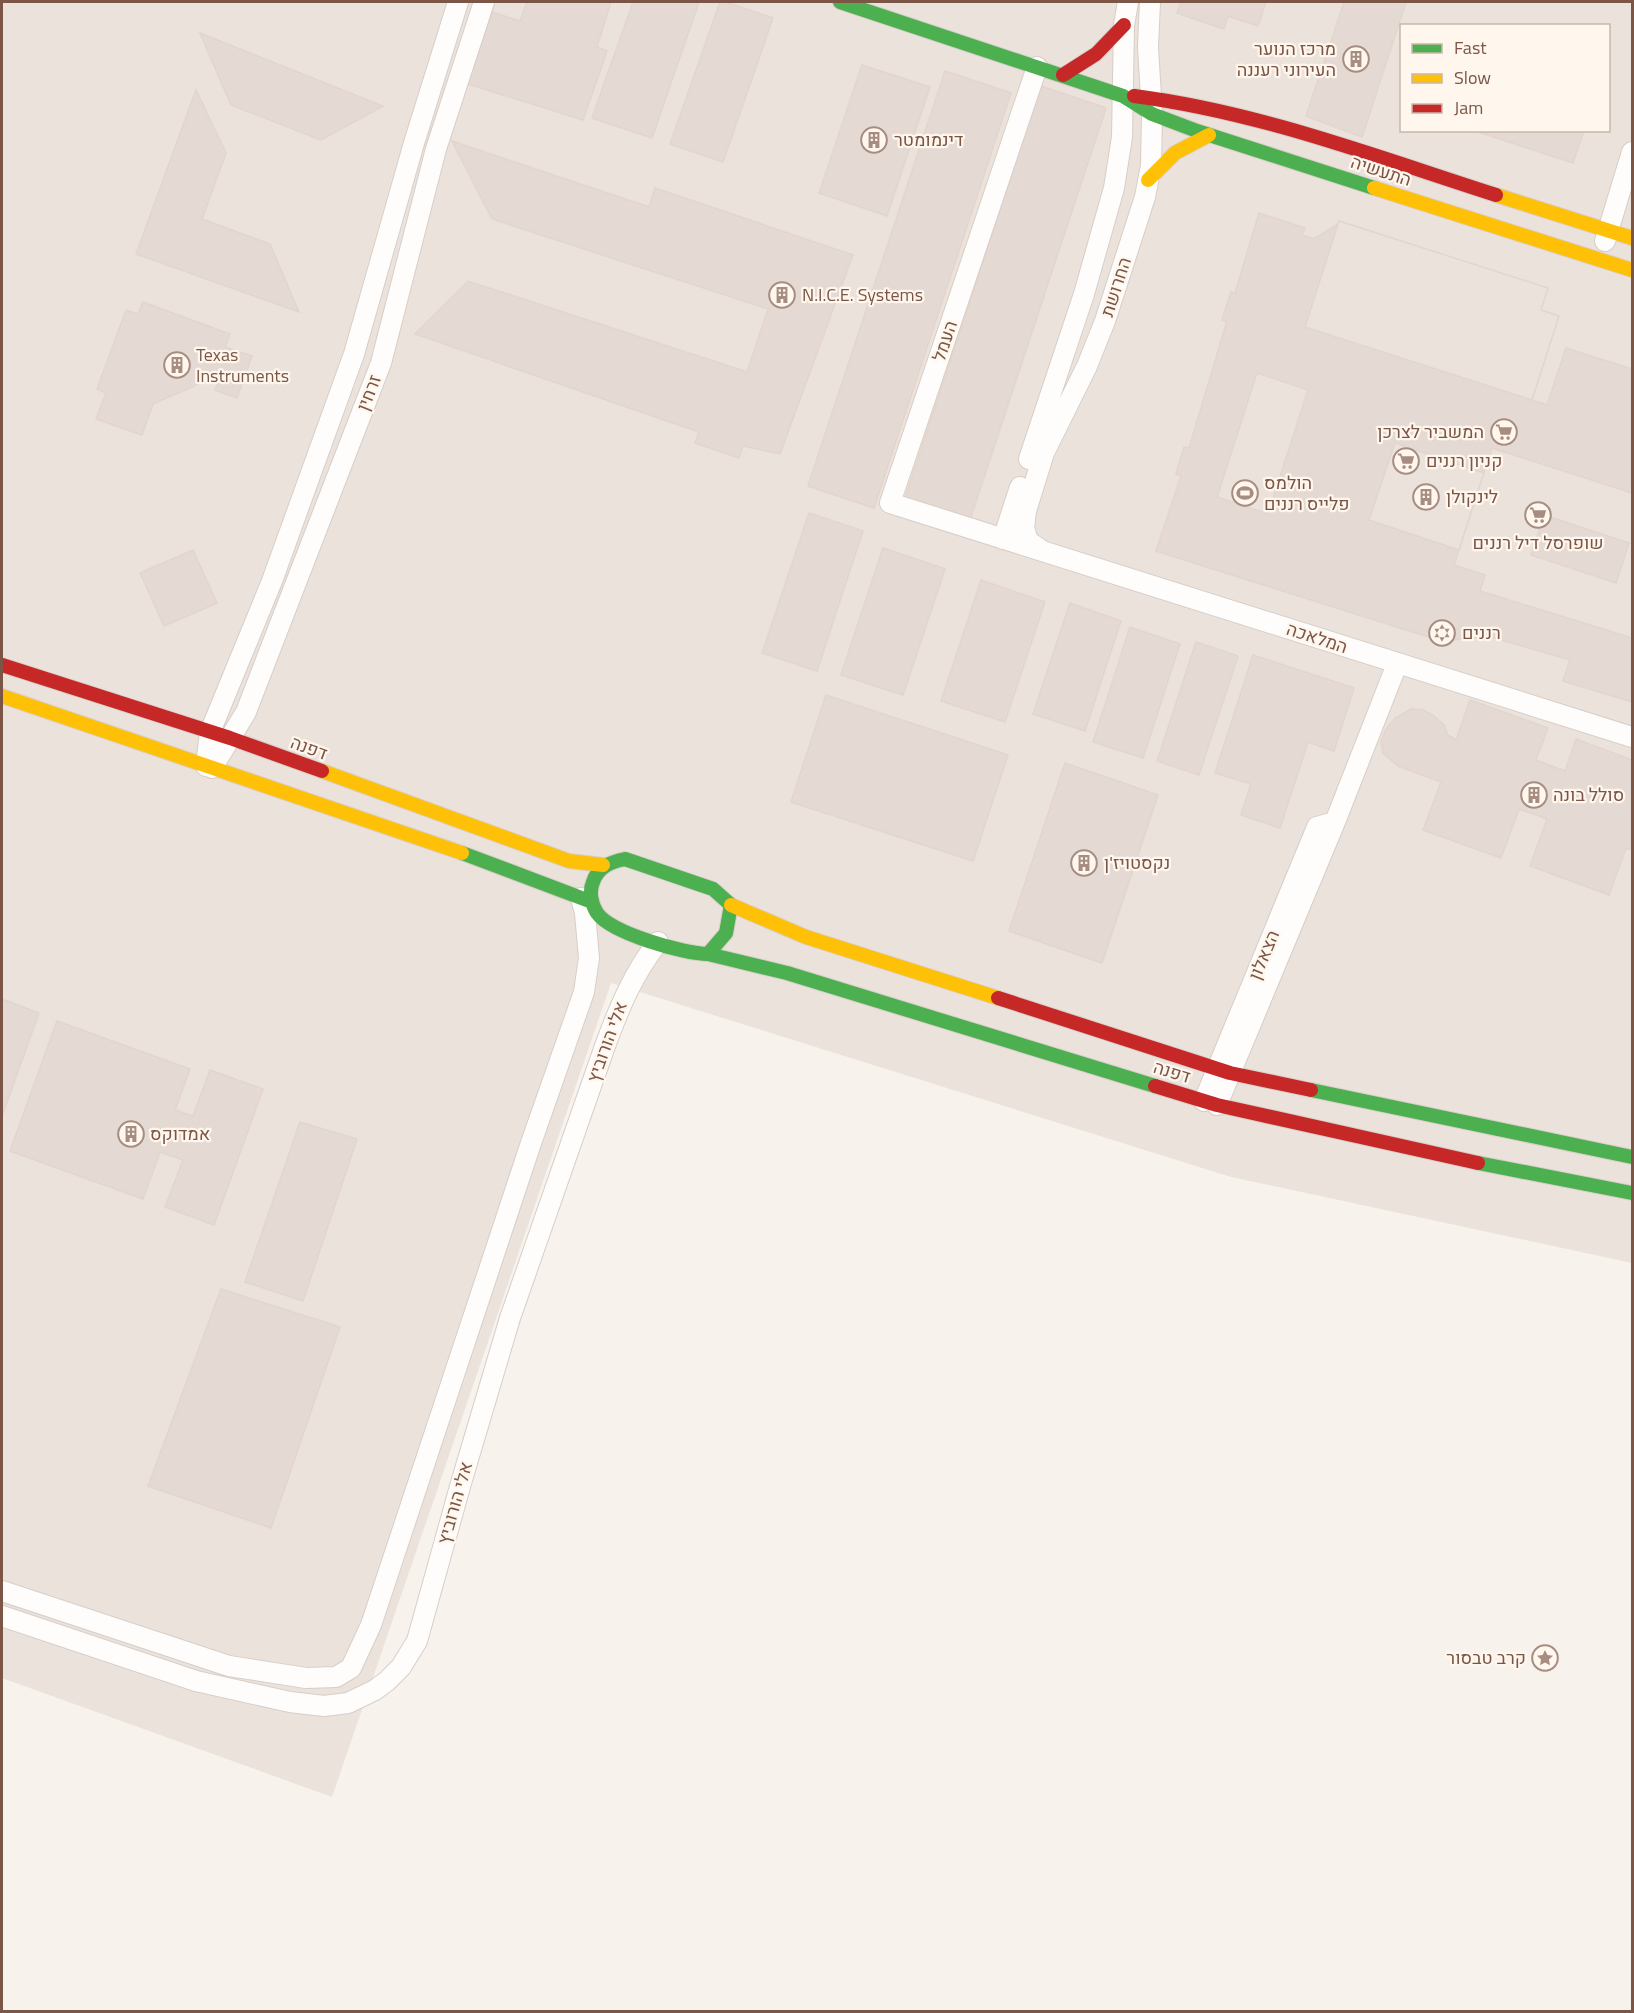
<svg xmlns="http://www.w3.org/2000/svg" width="1634" height="2013" font-family="'Titillium Web',Heebo,sans-serif">
	<style>
		.industrial { fill: #ebe2dc; fill-rule: evenodd }
		.building { fill: #e5dad3; stroke: #e2d5cd; stroke-width: 1.5; fill-rule: evenodd }
		.lines { fill: none; stroke-linecap: round; stroke-linejoin: round }
		.street-casing { stroke: #d7cec8; stroke-width: 22 }
		.fast-casing { stroke: #d9cfc9; stroke-width: 16 }
		.slow-casing { stroke: #d9cfc9; stroke-width: 16 }
		.jam-casing { stroke: #d9cfc9; stroke-width: 16 }
		.street { stroke: #fefdfc; stroke-width: 20 }
		.fast { stroke: #4caf50; stroke-width: 14 }
		.slow { stroke: #ffc107; stroke-width: 14 }
		.jam { stroke: #c62828; stroke-width: 14 }
		.labels { text-anchor: middle; stroke-width: 4.5; stroke-linejoin: round; paint-order: stroke }
		.poi-label { font-size: 18px; fill: #7b5647; stroke: #fff7ee; text-anchor: start }
		.street-label { font-size: 18px; fill: #7b5647; stroke: #fff7ee }
	</style>
	<rect width="100%" height="100%" fill="#f8f2ec"/>
	<path class="industrial" d="M2,2H1632V1263L1231,1177L611,983L332,1797L2,1678ZM1402,26H1608V130H1402Z"/>
	<path class="building" d="M527,2H611L597,47L607,51L583,120L468,84L492,12L520,21Z
		M633,2H699L652,138L592,118Z
		M720,2H726L773,18L723,162L670,144Z
		M1181,2H1266L1258,26L1228,16L1224,29L1177,13Z
		M1344,2H1406L1362,137L1306,116Z
		M200,33L383,106L321,140L231,105Z
		M862,65L930,87L887,216L819,193Z
		M945,71L1011,93L874,508L808,486Z
		M1041,86L1106,108L969,523L904,501Z
		M196,90L226,153L202,219L270,244L299,312L136,254Z
		M1472,130H1584L1573,163Z
		M452,141L649,207L655,188L853,255L780,454L743,446L739,458L695,443L699,432L415,334L468,281L747,372L768,309L492,219Z
		M1259,213L1305,228L1302,235L1314,239L1338,224L1339,221L1548,288L1541,310L1559,316L1532,400L1547,405L1566,348L1632,369V702L1563,681L1570,660L1488,636L1441,641L1156,551L1181,476L1176,474L1184,447L1189,448L1227,321L1222,320L1231,292L1235,293Z
		M1339,221L1548,288L1541,310L1559,316L1532,400L1305,327Z
		M143,302L230,334L225,347L252,356L237,398L215,390L221,374L153,404L142,435L96,419L106,393L97,389L126,310L138,314Z
		M1257,373L1308,390L1268,514L1217,497Z
		M1395,443L1484,473L1459,550L1369,520Z
		M1492,448L1632,493V638L1480,591L1485,575L1454,565ZM1544,515L1629,543L1616,583L1531,555Z
		M809,513L863,531L817,671L762,653Z
		M883,548L945,569L903,695L841,675Z
		M193,550L217,603L164,626L140,573Z
		M981,580L1045,602L1005,722L941,701Z
		M1070,603L1121,621L1085,731L1033,714Z
		M1130,627L1180,644L1143,758L1093,742Z
		M1196,642L1238,656L1199,775L1157,761Z
		M1253,655L1354,688L1334,751L1308,742L1280,828L1241,815L1251,784L1215,773Z
		M826,695L1008,755L973,861L791,802Z
		M1470,700L1548,728L1536,760L1565,771L1576,739L1632,760V850L1626,848L1609,895L1530,866L1547,819L1519,809L1501,858L1423,830L1441,782L1398,766L1383,753L1381,742L1386,729L1395,718L1411,709L1423,710L1433,715L1444,725L1448,735L1456,740Z
		M1065,763L1158,795L1102,963L1009,931Z
		M2,999L39,1013L2,1116Z
		M57,1021L190,1069L175,1110L193,1116L210,1070L263,1089L214,1225L165,1207L183,1160L160,1152L143,1199L10,1151Z
		M300,1122L357,1139L303,1301L245,1282Z
		M221,1289L340,1327L271,1528L148,1486Z"/>
	<g class="lines">
		<g class="street-casing">
			<path id="street" d="M1037,67L890,503L1632,737
				M1605,241L1632,152
				M1029,459L1084,294L1114,188L1122,137L1124,25L1128,2
				M1003,539L1020,487
				M1041,550L1028,541L1024,528L1026,511L1044,453L1087,366L1105,321L1145,197L1151,166L1152,114L1148,47L1150,2
				M206,766L210,732L272,581L354,354L414,143L458,2
				M212,768L246,712L381,363L436,149L484,2
				M1204,1101L1317,827L1335,822
				M1217,1105L1335,822L1397,664
				M2,1591L229,1666L306,1678L336,1677L351,1668L371,1625L531,1143L584,992L589,958L585,913L581,898
				M2,1616L196,1681L290,1702L324,1706L348,1703L375,1690L387,1681L401,1667L417,1641L461,1483L510,1318L605,1046C619,1008 633,974 658,942"/>
		</g>
		<g class="fast-casing">
			<path id="fast" d="M840,2L1123,96L1152,114L1197,131L1374,188
				M462,853L592,902
				M625,859L713,889L731,905L726,933L708,954C684,954 611,933 597,913C591,904 589,891 593,882C598,867 610,862 625,859Z
				M708,954L787,973L1155,1086
				M1311,1090L1632,1157
				M1478,1163L1632,1193"/>
		</g>
		<g class="slow-casing">
			<path id="slow" d="M1148,180L1175,153L1209,135
				M1374,188L1632,270
				M1496,195L1632,238
				M2,696L462,853
				M322,771L569,861L603,865
				M731,905L806,937L998,998"/>
		</g>
		<g class="jam-casing">
			<path id="jam" d="M1063,75L1096,54L1124,25
				M1134,96C1259,112 1377,157 1496,195
				M2,665L230,738L322,771
				M998,998L1230,1073L1311,1090
				M1155,1086L1217,1105L1478,1163"/>
		</g>
		<use href="#street" class="street"/>
		<use href="#fast" class="fast"/>
		<use href="#slow" class="slow"/>
		<use href="#jam" class="jam"/>
	</g>
	<defs>
		<g id="building-ring" transform="scale(1.35)"><circle r="9.5" fill="#fff7ee" stroke="#a78d81" stroke-width="1.5"/><path d="M-4-6H4V6H1V3H-1V6H-4ZM-2.5-4.3h1.7v1.8h-1.7ZM.8-4.3h1.7v1.8H.8ZM-2.5-1h1.7V.8h-1.7ZM.8-1h1.7V.8H.8Z" fill="#a78d81"/></g>
		<g id="supermarket-ring" transform="scale(1.35)"><circle r="9.5" fill="#fff7ee" stroke="#a78d81" stroke-width="1.5"/><path d="M-6-5.5h2.5l.6 2H6L4.5 2H-2.5L-4.4-4H-6ZM-1.5 3.2a1.3 1.3 0 1 0 .1 0ZM3 3.2a1.3 1.3 0 1 0 .1 0Z" fill="#a78d81"/></g>
		<g id="stadium-ring" transform="scale(1.35)"><circle r="9.5" fill="#fff7ee" stroke="#a78d81" stroke-width="1.5"/><path d="M0-5a6.5 5 0 1 0 0 10a6.5 5 0 1 0 0-10ZM-3.5-1.8h7v3.6h-7Z" fill="#a78d81"/></g>
		<g id="synagogue-ring" transform="scale(1.35)"><circle r="9.5" fill="#fff7ee" stroke="#a78d81" stroke-width="1.5"/><path d="M0-6.5L5.6 3.2H-5.6ZM0 6.5L5.6-3.2H-5.6Z" fill="#a78d81"/></g>
		<g id="sight-ring" transform="scale(1.35)"><circle r="9.5" fill="#fff7ee" stroke="#a78d81" stroke-width="1.5"/><path d="M0-6L1.8-2.2L6-1.7L2.9 1.2L3.7 5.4L0 3.3L-3.7 5.4L-2.9 1.2L-6-1.7L-1.8-2.2Z" fill="#a78d81"/></g>
	</defs>
	<g fill-rule="evenodd">
		<use href="#building-ring" x="1356" y="59"/>
		<use href="#building-ring" x="874" y="140"/>
		<use href="#building-ring" x="782" y="295"/>
		<use href="#building-ring" x="177" y="365"/>
		<use href="#supermarket-ring" x="1504" y="432"/>
		<use href="#supermarket-ring" x="1406" y="461"/>
		<use href="#stadium-ring" x="1245" y="493"/>
		<use href="#building-ring" x="1426" y="497"/>
		<use href="#supermarket-ring" x="1538" y="515"/>
		<use href="#synagogue-ring" x="1442" y="633"/>
		<use href="#building-ring" x="1534" y="795"/>
		<use href="#building-ring" x="1084" y="863"/>
		<use href="#building-ring" x="131" y="1134"/>
		<use href="#sight-ring" x="1545" y="1658"/>
	</g>
	<g class="labels">
		<g class="poi-label">
			<text x="1336" y="55" text-anchor="end">מרכז הנוער<tspan x="1336" dy="21">העירוני רעננה</tspan></text>
			<text x="894" y="146">דינמומטר</text>
			<text x="802" y="301">N.I.C.E. Systems</text>
			<text x="196" y="361">Texas<tspan x="196" dy="21">Instruments</tspan></text>
			<text x="1484" y="438" text-anchor="end">המשביר לצרכן</text>
			<text x="1426" y="467">קניון רננים</text>
			<text x="1264" y="489">הולמס<tspan x="1264" dy="21">פלייס רננים</tspan></text>
			<text x="1446" y="503">לינקולן</text>
			<text x="1538" y="549" text-anchor="middle">שופרסל דיל רננים</text>
			<text x="1462" y="639">רננים</text>
			<text x="1553" y="801">סולל בונה</text>
			<text x="1104" y="869">נקסטויז'ן</text>
			<text x="150" y="1140">אמדוקס</text>
			<text x="1526" y="1664" text-anchor="end">קרב טבסור</text>
		</g>
		<g class="street-label">
			<text transform="translate(1381 171) rotate(18)" y="6">התעשיה</text>
			<text transform="translate(1116 287) rotate(-72)" y="6">החרושת</text>
			<text transform="translate(945 341) rotate(-71)" y="6">העמל</text>
			<text transform="translate(369 393) rotate(-68)" y="6">זרחין</text>
			<text transform="translate(1317 638) rotate(18)" y="6">המלאכה</text>
			<text transform="translate(309 748) rotate(20)" y="6">דפנה</text>
			<text transform="translate(1264 955) rotate(-67)" y="6">הצאלון</text>
			<text transform="translate(607 1042) rotate(-70)" y="6">אלי הורוביץ</text>
			<text transform="translate(1172 1072) rotate(17)" y="6">דפנה</text>
			<text transform="translate(455 1503) rotate(-74)" y="6">אלי הורוביץ</text>
		</g>
	</g>
	<rect width="1634" height="2013" fill="none" stroke="#7b5647" stroke-width="6"/>
	<rect x="1400" y="24" width="210" height="108" fill="#fff7ee" stroke="#cab7ab" stroke-width="1.5"/>
	<rect x="1412" y="44" width="30" height="9" fill="#4caf50" stroke="#cab7ab" stroke-width="1.5"/>
	<text x="1454" y="54" font-size="18" fill="#7b5647">Fast</text>
	<rect x="1412" y="74" width="30" height="9" fill="#ffc107" stroke="#cab7ab" stroke-width="1.5"/>
	<text x="1454" y="84" font-size="18" fill="#7b5647">Slow</text>
	<rect x="1412" y="104" width="30" height="9" fill="#c62828" stroke="#cab7ab" stroke-width="1.5"/>
	<text x="1454" y="114" font-size="18" fill="#7b5647">Jam</text>
</svg>
